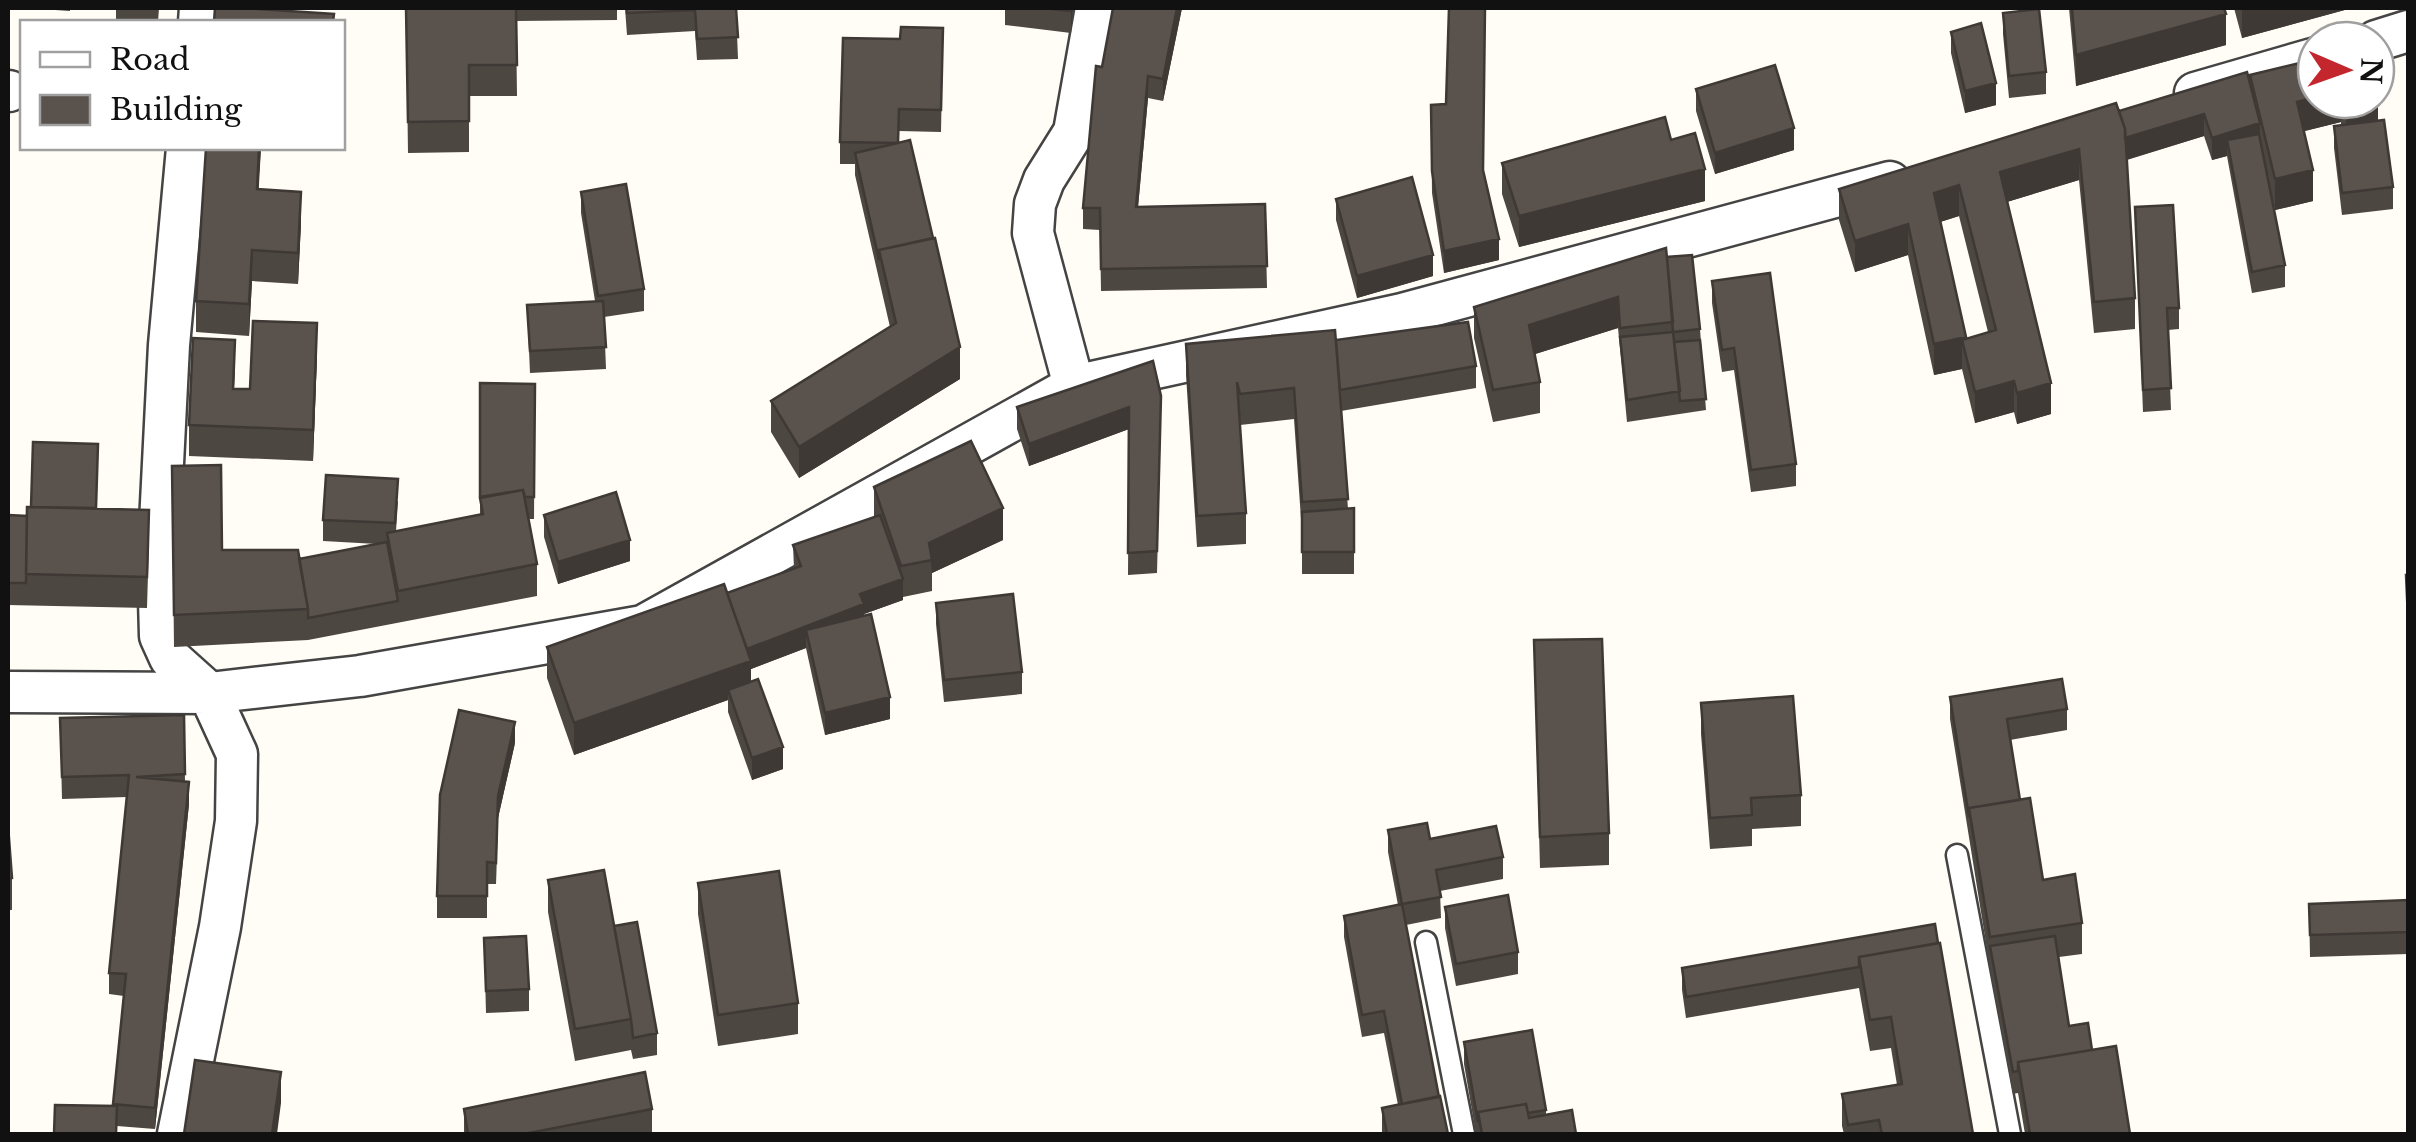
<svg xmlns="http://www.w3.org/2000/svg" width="2416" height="1142" font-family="'Libre Baskerville',serif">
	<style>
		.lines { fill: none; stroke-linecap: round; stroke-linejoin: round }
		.lane-casing { stroke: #444; stroke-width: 25 }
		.street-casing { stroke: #444; stroke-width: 45 }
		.lane { stroke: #fff; stroke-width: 20 }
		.street { stroke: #fff; stroke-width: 40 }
		.wall { fill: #4d4742; fill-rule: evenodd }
		.shaded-wall { fill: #3f3936 }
		.building { fill: #5a524d; stroke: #3f3936; stroke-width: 2.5 }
	</style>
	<rect width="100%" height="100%" fill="#fffdf5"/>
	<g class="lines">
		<g class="lane-casing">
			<path id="lane" d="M1957,855L2010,1134
				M1426,942L1464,1134"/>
		</g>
		<g class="street-casing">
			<path id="street" d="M199,22L200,8
				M2376,41L2408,31
				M8,91H9
				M2195,93L2316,58
				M1074,386L1033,233L1035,204L1044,180L1074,132L1096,8
				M8,692L209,693L360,676L643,626L1074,386L1402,314L1890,182
				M178,1134L220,927L236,821L237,754L209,693L170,658L160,636L158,562L169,345L187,148"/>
		</g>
		<use href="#lane" class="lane"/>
		<use href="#street" class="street"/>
	</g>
	<path class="wall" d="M25,8H70V11Z
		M116,8H159L158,22H116Z
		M406,8H617V20L516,21L517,96H469V152L408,153Z
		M625,8H736L738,59L697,60L695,31L627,35Z
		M1005,8H1073L1071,33L1005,25Z
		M1113,8H1182L1163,101L1148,98L1138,207L1265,204L1267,288L1101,291L1100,230L1083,229V208L1102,67Z
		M2069,8H2224L2226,45L2076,86Z
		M2234,8H2352L2242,38Z
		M2003,13L2046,72V94L2009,98L2003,34Z
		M943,28L941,132L899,131L898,143L960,379L799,478L771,432V401L890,327L855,175V164H840V142L900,39Z
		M1951,32L1996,105L1965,113L1951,53Z
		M2250,75L2316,100H2376L2378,121L2393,187V209L2342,215L2334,148V126L2341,125V122L2304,131L2313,201L2275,210L2270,188L2285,265V287L2252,293L2227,156L2212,160L2204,136L2127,160L2135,298V329L2094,333L2079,180L2007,202L2051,414L2017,424L2014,412L1975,423L1962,369L1934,375L1908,255L1855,272L1839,220V189L2119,111L2250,86ZM1959,216L1988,332L1966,339L1940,222Z
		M1696,89L1794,150L1715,174L1696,111Z
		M1446,104L1483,171L1499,260L1444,273L1432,193L1431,105Z
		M206,148H261L258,189L301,223L298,284L252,281L249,336L196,332V301Z
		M1502,163L1705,201L1519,247L1502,194Z
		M581,192L644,289V311L604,317L606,369L530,373L527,305L595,301L581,213Z
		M1336,199L1433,276L1357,298L1336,220Z
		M2135,207L2179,308V329L2168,330L2171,410L2143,412Z
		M1667,257L1700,329L1706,410L1627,422L1618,328L1535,354L1540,382V413L1493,422L1474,338V307Z
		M1712,281L1796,464V486L1751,492L1734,370L1722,372L1712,303Z
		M1336,340L1476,366V388L1341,411L1348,509L1354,508V574H1302V533L1294,419L1240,425L1246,513V544L1197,547L1186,375V344Z
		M317,355L313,461L189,456V425L235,371L234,389H250Z
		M480,383L535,384L534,519H529L537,564V596L308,640L174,647L172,466L222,550L299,559L377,544L323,541V520L398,501L396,531L480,515Z
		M1017,407L1161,417L1157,573L1128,575L1129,429L1029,466L1017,429Z
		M874,487L1003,540L932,573V591L903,597V600L864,614L890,719L825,735L806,648L751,669V681L783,769L752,780L728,712V700L574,755L547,678V647L727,593L794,569L793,545L874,517Z
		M97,508L149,541L147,608L8,605V515L27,516Z
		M544,515L630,561L558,584L544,537Z
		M936,603L1022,672V694L944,702L936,624Z
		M1534,640L1609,833V865L1540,868Z
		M1950,697L2067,709V730L2010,740L2020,800L2043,880L2082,923V954L2059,957L2069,1026L2092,1050L2130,1134H2025L2018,1093L2013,1094L1990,968L1950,719Z
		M1701,703L1801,795V826L1752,829V846L1710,849L1701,734Z
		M184,715L185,782L189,804L155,1129L117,1126L113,1106L124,996L109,994V973L127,797L62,799L60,718Z
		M515,743L498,818L496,884H487V918H437V896Z
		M8,825L12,878V910H8Z
		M1388,830L1430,839L1503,857V879L1440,891L1441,918L1406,925L1439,1097L1448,1134H1382V1108L1398,1105L1384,1033L1362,1037L1344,937V916L1398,905L1388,852Z
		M548,880L614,926L657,1033V1055L633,1059L631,1050L575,1061L548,912Z
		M698,883L798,1003V1034L718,1046L698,914Z
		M2408,900V954L2310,957L2309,904Z
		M1445,907L1518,952V974L1456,986L1445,928Z
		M1935,924L1973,1134H1844L1842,1126V1094L1897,1085L1891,1048L1870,1051L1859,988L1686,1018L1682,990V968Z
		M484,938L529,989V1011L486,1013Z
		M1464,1042L1546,1110V1115L1576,1134H1476L1464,1064Z
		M464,1109H652V1134H464Z"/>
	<path class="shaded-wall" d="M1071,8H1073L1071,33Z
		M1177,8H1182L1163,101V79Z
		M2242,8H2352L2242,38Z
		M2226,14V45L2076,86V55Z
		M1148,76V98L1136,229V207Z
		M1996,83V105L1965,113V91Z
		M2316,97V100H2341V122L2297,133V102Z
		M2378,105V136L2346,144V113Z
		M2204,114V136L2125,160V138Z
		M2260,123V145L2227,140V156L2212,160V138Z
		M1794,128V150L1715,174V153Z
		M259,148H261L257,220V189Z
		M2079,149V180L2000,204V172Z
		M1705,169V201L1519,247V216Z
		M2313,170V201L2275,210V179Z
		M1959,185V216L1934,224V193Z
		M301,192V223L298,284V253Z
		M1908,224V255L1855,272V241Z
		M1499,239V260L1444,273V251Z
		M252,250V281L249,336V304Z
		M1433,255V276L1357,298V276Z
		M1618,297V328L1529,356V325Z
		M317,323V355L313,461V430Z
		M1966,337V357L1962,340V369L1934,375V344Z
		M960,347V379L799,478V447Z
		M2014,381V412L1975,423V392Z
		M2051,383V414L2017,424V393Z
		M1129,407V429L1029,466V444Z
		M1003,508V540L932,573L929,543Z
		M630,540V561L558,584V562Z
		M903,579V600L864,614V626L806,630V648L751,669V692L728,690V700L574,755V723L743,650L860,594Z
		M890,697V719L825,735V713Z
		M515,722V743L498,818L496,884L498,796Z
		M783,747V769L752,780V758Z
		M189,782V804L155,1129V1108Z
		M281,1072V1103L277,1134H272Z"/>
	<path class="building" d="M215,8H242L334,14L333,22H214Z
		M406,8H516L517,65H469V121L408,122Z
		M627,8H736L738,37L697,39L695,10L627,13Z
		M1042,8H1071V11Z
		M1113,8H1177L1163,79L1148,76L1136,207L1265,204L1267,266L1101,269L1100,208H1083L1096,66L1102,67Z
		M1449,8H1485L1483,170L1499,239L1444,251L1432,171L1431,105L1446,104Z
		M2072,8H2224L2226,14L2076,55Z
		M2039,9L2046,72L2009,76L2003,13Z
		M1981,23L1996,83L1965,91L1951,32Z
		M901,27L943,28L941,110L899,109L898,143L910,140L933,238L879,250V260L855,153L898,143L840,142L843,38L900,39Z
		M2316,59V97L2297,102L2313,170L2275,179L2250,75Z
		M1775,65L1794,128L1715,153L1696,89Z
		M2247,72L2260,123L2212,138L2204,114L2125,138V129L2119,111Z
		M2376,96L2378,105L2346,113L2343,100H2376Z
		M2116,103L2125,129L2135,298L2094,302L2079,149L2000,172L2051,383L2017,393L2014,381L1975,392L1962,340L1996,330L1959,185L1934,193L1966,337L1934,344L1908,224L1855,241L1839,189Z
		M1665,117L1671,140L1695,133L1705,169L1519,216L1502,163Z
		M2384,120L2393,187L2342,193L2334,126Z
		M2259,134L2285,265L2252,272L2227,140Z
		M206,148H259L257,189L301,192L298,253L252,250L249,304L196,301Z
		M1412,177L1433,255L1357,276L1336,199Z
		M626,184L644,289L598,296L581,192Z
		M2173,205L2179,308H2167L2171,388L2143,390L2135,207Z
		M935,238L960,347L799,447L771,401L896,323L879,250Z
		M1666,248L1673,322L1620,328L1618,297L1529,325L1540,382L1493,390L1474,307Z
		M1692,255L1700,329L1673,332L1667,257Z
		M1770,273L1796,464L1751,470L1734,348L1722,350L1712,281Z
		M603,301L606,347L530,351L527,305Z
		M253,321L317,323L313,430L189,425L193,338L235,340L233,389H250Z
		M1468,322L1476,366L1340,390L1336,340Z
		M1335,330L1348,499L1302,502L1294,388L1240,394L1237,382L1246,513L1197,516L1186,344Z
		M1673,332L1680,391L1627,400L1620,337Z
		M1700,340L1706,399L1680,401L1674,342Z
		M1153,361L1161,396L1157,551L1128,553L1129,407L1029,444L1017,407Z
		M480,383L535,384L534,497H525L523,490L480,497Z
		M971,441L1003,508L929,543L932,560L901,566L874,487Z
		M33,442L98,444L96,508L31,507Z
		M221,465L222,550H298L308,609L174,615L172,466Z
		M326,475L398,479L395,523L323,520Z
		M523,490L537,564L398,591L387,533L483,514L480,498Z
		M616,492L630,540L558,562L544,515Z
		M27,507L149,510L147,577L26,574Z
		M1354,508V552H1302V512Z
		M8,515L27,516L26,583H8Z
		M880,515L903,579L860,594L864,604L747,649L727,593L801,566L793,545Z
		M387,542L398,601L308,618V609L299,559Z
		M2406,575H2408V619Z
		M724,584L751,661L574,723L547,647Z
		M1013,594L1022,672L944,680L936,603Z
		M871,614L890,697L825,713L806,630Z
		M1602,639L1609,833L1540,837L1534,640Z
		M758,679L783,747L752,758L728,690Z
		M2062,679L2067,709L2007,719L2020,800L1969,808V817L1950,697Z
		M1793,696L1801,795L1751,798L1752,815L1710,818L1701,703Z
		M459,710L515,722L498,796L496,863L487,862V896H437L440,795Z
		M184,715L185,774L136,777L189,782L155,1108L113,1104L126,974L109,973L129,775L62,777L60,718Z
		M2030,798L2043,880L2075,874L2082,923L1990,937L1969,808Z
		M1427,823L1430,839L1496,826L1503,857L1436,870L1441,897L1402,904L1388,830Z
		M8,825L12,878L8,879Z
		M604,870L631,1019L575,1029L548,880Z
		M779,871L798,1003L718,1015L698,883Z
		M1508,895L1518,952L1456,964L1445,907Z
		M2408,900V932L2310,935L2309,904Z
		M1402,904L1439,1097L1402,1104L1384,1011L1362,1015L1344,916Z
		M637,922L657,1033L633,1038L631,1019L614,926Z
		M1935,924L1938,943L1859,957V967L1686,997L1682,968Z
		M526,936L529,989L486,991L484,938Z
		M2055,936L2069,1026L2088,1023L2092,1050L2018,1062V1071L2013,1072L1990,946Z
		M1940,943L1973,1134H1882L1879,1120L1848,1125L1842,1094L1902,1084L1891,1017L1870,1020L1859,957Z
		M1532,1030L1546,1110L1528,1113L1526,1104L1478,1112V1122L1464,1042Z
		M2116,1046L2130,1134H2030L2018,1062Z
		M195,1060L281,1072L272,1134H184Z
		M645,1072L652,1109L524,1134H468L464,1109Z
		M1440,1096L1448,1134H1387L1382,1108Z
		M1526,1104L1529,1118L1572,1110L1576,1134H1482L1478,1112Z
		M55,1105L117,1106L116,1134H54Z"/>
	<rect width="2416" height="1142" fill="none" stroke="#111111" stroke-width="20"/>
	<rect x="20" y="20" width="325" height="130" fill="#ffffff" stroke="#a0a0a0" stroke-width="2.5"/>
	<rect x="40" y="52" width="50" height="15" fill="#ffffff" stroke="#a0a0a0" stroke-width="2.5"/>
	<text x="110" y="70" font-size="30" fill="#111111">Road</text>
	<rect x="40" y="95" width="50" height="30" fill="#5a524d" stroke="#a0a0a0" stroke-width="2.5"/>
	<text x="110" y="120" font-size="30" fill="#111111">Building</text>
	<g transform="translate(2346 70) rotate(92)"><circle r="48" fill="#ffffff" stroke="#a0a0a0" stroke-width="2.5"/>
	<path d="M0-8L18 38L0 25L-18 38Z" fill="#c4262e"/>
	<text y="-15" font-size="28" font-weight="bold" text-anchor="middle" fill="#111111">N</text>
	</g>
</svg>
